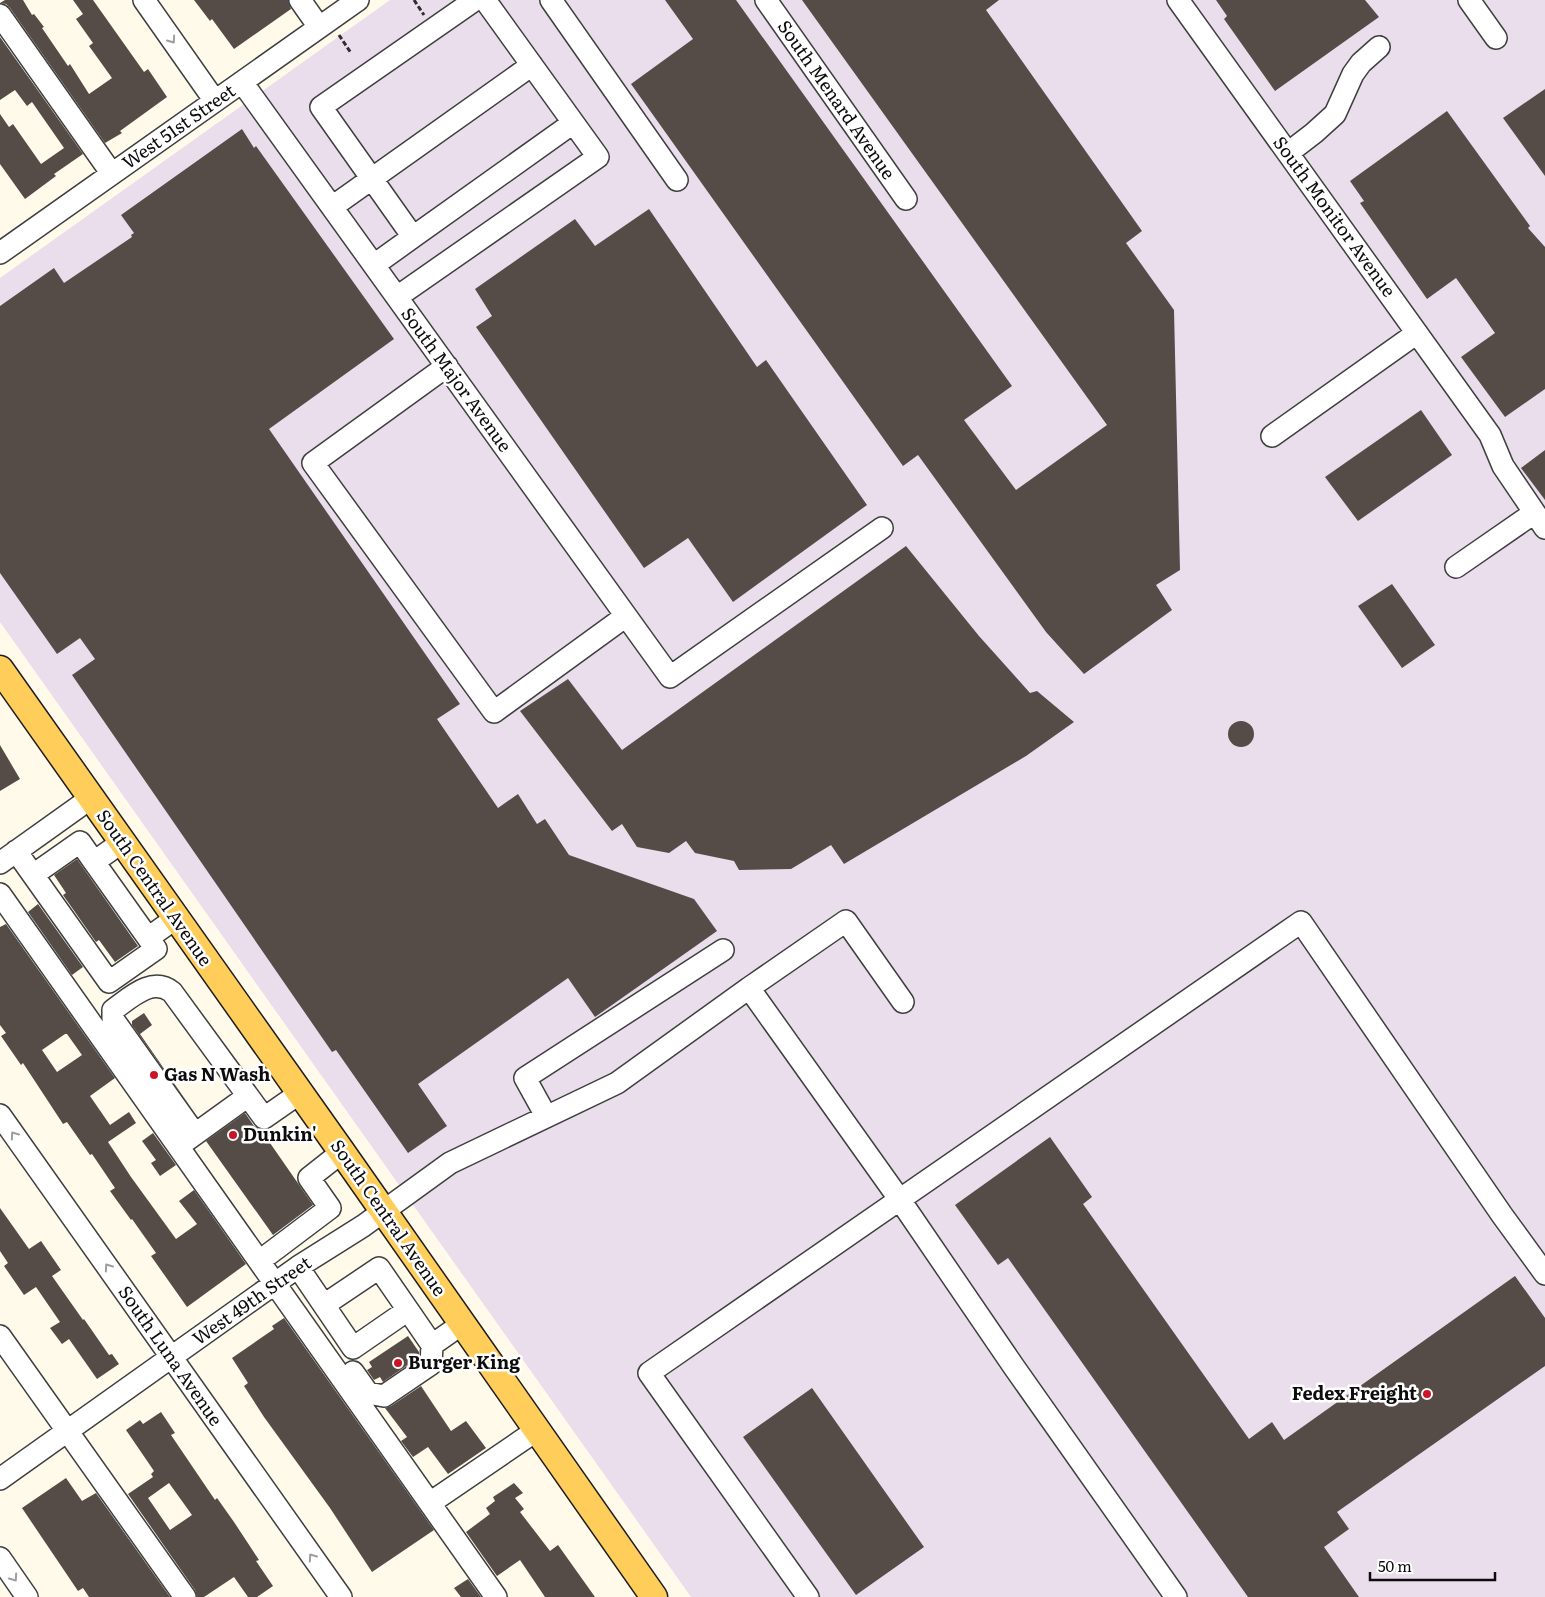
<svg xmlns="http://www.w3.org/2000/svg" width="1545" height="1597" font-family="Literata,serif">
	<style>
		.industrial { fill: #eadeec }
		.building { fill: #554c47; fill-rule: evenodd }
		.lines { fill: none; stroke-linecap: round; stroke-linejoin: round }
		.minor-casing { stroke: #3f3f3f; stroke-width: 24 }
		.major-casing { stroke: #1d1d1d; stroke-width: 29 }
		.path { stroke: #2e2e2e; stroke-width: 3; stroke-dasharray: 5 2.5; stroke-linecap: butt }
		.minor { stroke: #fff; stroke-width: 21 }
		.major { stroke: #ffcd5a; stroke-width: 26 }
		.oneway { stroke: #9e9e9e }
		.poi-dot { fill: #ca1528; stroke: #fff; stroke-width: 2 }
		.labels { text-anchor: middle; stroke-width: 5; stroke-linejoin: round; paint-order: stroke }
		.street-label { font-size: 18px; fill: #0c0c0c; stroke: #fff }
		.poi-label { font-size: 18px; font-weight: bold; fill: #0c0c0c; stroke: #fff; text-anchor: start }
	</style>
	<rect width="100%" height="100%" fill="#fffaea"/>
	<path class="industrial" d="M390,0H1545V1597H691L0,622V278Z"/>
	<path class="building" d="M5,0H23L32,15L34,14L44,27L42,28L68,66L70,64L89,94L112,78L89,46L93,43L76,19L83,14L73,0H93L144,72L148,69L167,97L120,131L122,133L105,143L10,8L6,4L0,3Z
		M194,0H288L291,9L234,49L212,19L210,21Z
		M665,0H736L1012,386L964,420L1016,490L1107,425L802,0H999L986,10L1142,231L1126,243L1174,310L1180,570L1156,585L1172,610L1084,674L1046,632L918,455L903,466L631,84L693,39Z
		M1216,0H1365L1379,17L1275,91L1224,19L1227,16Z
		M0,37L83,154L54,174L56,176L25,199L0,164V114L9,127L13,124L41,164L64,148L32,102L27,106L15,90L0,100Z
		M1545,89V176L1503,118Z
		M1447,111L1530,226L1528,228L1545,247V389L1505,417L1461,357L1495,333L1456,278L1427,299L1360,203L1364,201L1350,181Z
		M242,129L254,148L256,146L394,339L269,429L460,704L437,719L498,808L518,794L537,824L545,819L569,855L694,899L717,931L595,1017L568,978L418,1084L447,1126L408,1153L336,1050L332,1052L72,675L95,659L80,638L57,654L0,573V306L54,268L64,283L132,237L131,235L134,233L121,215Z
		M649,209L757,367L766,360L867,505L733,602L688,538L644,568L476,327L492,316L475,289L575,219L595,246Z
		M1421,410L1452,455L1358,521L1325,477Z
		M1545,450V500L1521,468Z
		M906,546L979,636L1030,693L1037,691L1074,722L1026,756L844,864L831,845L791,869L739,870L734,861L695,853L686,841L669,853L637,847L622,824L612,831L520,711L568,679L622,750Z
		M1392,584L1435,645L1402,668L1358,606Z
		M1228 734a13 13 0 1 1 26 0a13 13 0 1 1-26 0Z
		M0,745L20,779L0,791Z
		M77,859L138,946L115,962L99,940L96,942L63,895L66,893L54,875Z
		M38,904L83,967L72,975L28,912Z
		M6,924L115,1078L90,1096L110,1125L129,1112L136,1123L108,1142L131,1177L176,1239L197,1224L179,1201L194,1190L246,1264L187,1307L151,1256L156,1253L132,1219L131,1220L110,1191L115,1188L92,1154L90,1155L67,1122L63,1124L23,1063L21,1065L1,1036L6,1033L0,1025V927ZM65,1034H67L82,1055L57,1072L42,1050Z
		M144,1013L152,1025L140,1034L194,1112L132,1025V1021Z
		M245,1113L254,1126L261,1130L313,1205L273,1235L206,1141Z
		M153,1133L176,1165L160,1176L151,1163L156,1160L142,1141Z
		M1050,1137L1092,1197L1083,1204L1249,1439L1272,1422L1284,1440L1515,1276L1545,1318V1366L1337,1512L1349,1529L1324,1547L1359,1597H1248L1008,1258L998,1265L955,1205Z
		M0,1208L29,1249L41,1241L61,1270L52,1276L83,1320L84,1319L109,1355L112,1354L119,1364L97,1379L69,1339L62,1344L50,1328L60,1322L36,1287L24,1295L4,1266L8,1263L0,1251Z
		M284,1318L434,1530L372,1572L330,1508L264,1417L244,1386L248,1383L232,1358L274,1329L272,1326Z
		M408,1336L419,1352V1357L383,1382L380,1377L374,1380L367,1370L372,1367L369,1362Z
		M421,1386L451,1431L466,1421L486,1448L448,1474L428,1447L413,1457L401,1441L407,1437L385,1408L391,1406Z
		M812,1388L924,1547L856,1595L743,1437Z
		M161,1412L175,1433L171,1435L215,1500L217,1498L234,1522L259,1560L256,1561L273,1586L257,1597H248L234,1577L204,1597H197L195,1590L128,1494L153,1477L151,1474L154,1471L126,1430L140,1420L143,1424ZM169,1483L192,1515L170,1530L148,1498Z
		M66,1478L82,1501L96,1493L170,1597H89L83,1588L78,1591L22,1508Z
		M514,1483L523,1493L515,1498L524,1509L520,1512L550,1551L558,1545L595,1597H545L520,1560L497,1576L466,1532L490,1514L486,1508L495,1501L493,1497Z
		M468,1579L481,1597H461L454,1588Z"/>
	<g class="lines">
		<g class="minor-casing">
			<path id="minor" d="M144,0L215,101
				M300,0L319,27
				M475,0L321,107L413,237L573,123
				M551,0L677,180
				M766,0L906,199
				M1178,0L1490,435L1503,466L1545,528
				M1469,0L1496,38
				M0,15L112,174
				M242,82L670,677L882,528
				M1288,153L1314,133L1335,114L1353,74L1361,63L1379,47
				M332,207L532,65
				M0,253L358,0
				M374,265L413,237
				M397,297L598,157L485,0
				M447,366L313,463L494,712L626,616
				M1272,436L1417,333
				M1456,567L1534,513
				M122,842L94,862L148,938L176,918
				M16,851L109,982L156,949L148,938
				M0,863L91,798
				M33,875L80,842L94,862
				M0,894L496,1597
				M749,988L846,921L903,1002
				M0,1115L341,1597
				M546,1116L525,1078L723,950
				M195,1134L113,1019V1010C130,998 152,976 172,992L248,1096
				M187,1140L248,1096L264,1118L300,1093
				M269,1254L330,1208L309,1178L342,1152
				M298,1267L353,1348L408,1310L432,1345L462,1324
				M324,1305L379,1268L408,1310
				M0,1336L185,1597
				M353,1372L368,1393L384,1396L431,1364L432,1345
				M0,1479L298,1267L363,1226L450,1163L617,1083L749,988L900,1200L1014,1367L1176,1597
				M430,1503L537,1430
				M0,1558L27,1597
				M808,1597L649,1373L1301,922L1502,1215L1545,1274"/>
		</g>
		<g class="major-casing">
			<path id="major" d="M0,669L342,1152L654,1597"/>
		</g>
		<path class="path" d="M414,0L424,15
			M339,35L351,53"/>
		<use href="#minor" class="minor"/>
		<use href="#major" class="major"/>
	</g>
	<defs><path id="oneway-chevron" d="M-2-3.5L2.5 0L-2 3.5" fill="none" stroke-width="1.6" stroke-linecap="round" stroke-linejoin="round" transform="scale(1.25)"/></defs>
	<g class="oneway">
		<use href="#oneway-chevron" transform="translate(172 40) rotate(55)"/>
		<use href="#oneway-chevron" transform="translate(14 1135) rotate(-125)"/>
		<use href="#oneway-chevron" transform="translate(108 1267) rotate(-125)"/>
		<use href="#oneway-chevron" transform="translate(312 1557) rotate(-125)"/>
		<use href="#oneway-chevron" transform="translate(14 1578) rotate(55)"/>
	</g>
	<g class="poi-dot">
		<circle cx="154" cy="1075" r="5"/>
		<circle cx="233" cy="1135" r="5"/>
		<circle cx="398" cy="1363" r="5"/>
		<circle cx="1427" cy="1394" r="5"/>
	</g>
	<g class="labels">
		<g class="street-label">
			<text transform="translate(836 100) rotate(55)" y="6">South Menard Avenue</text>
			<text transform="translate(179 127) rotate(-35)" y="6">West 51st Street</text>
			<text transform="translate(1334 217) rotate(54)" y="6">South Monitor Avenue</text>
			<text transform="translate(456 380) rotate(54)" y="6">South Major Avenue</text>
			<text transform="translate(154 888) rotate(55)" y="6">South Central Avenue</text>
			<text transform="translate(388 1218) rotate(55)" y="6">South Central Avenue</text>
			<text transform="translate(252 1301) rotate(-35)" y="6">West 49th Street</text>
			<text transform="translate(170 1356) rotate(55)" y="6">South Luna Avenue</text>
		</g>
		<g class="poi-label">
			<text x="164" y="1081">Gas N Wash</text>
			<text x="243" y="1141">Dunkin'</text>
			<text x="408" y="1369">Burger King</text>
			<text x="1417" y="1400" text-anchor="end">Fedex Freight</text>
		</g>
	</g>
	<path d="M1370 1572v8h125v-8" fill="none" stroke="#0c0c0c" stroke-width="2.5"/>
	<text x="1378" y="1572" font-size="15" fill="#0c0c0c" stroke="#ffffff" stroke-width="4" paint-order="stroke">50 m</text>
</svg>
